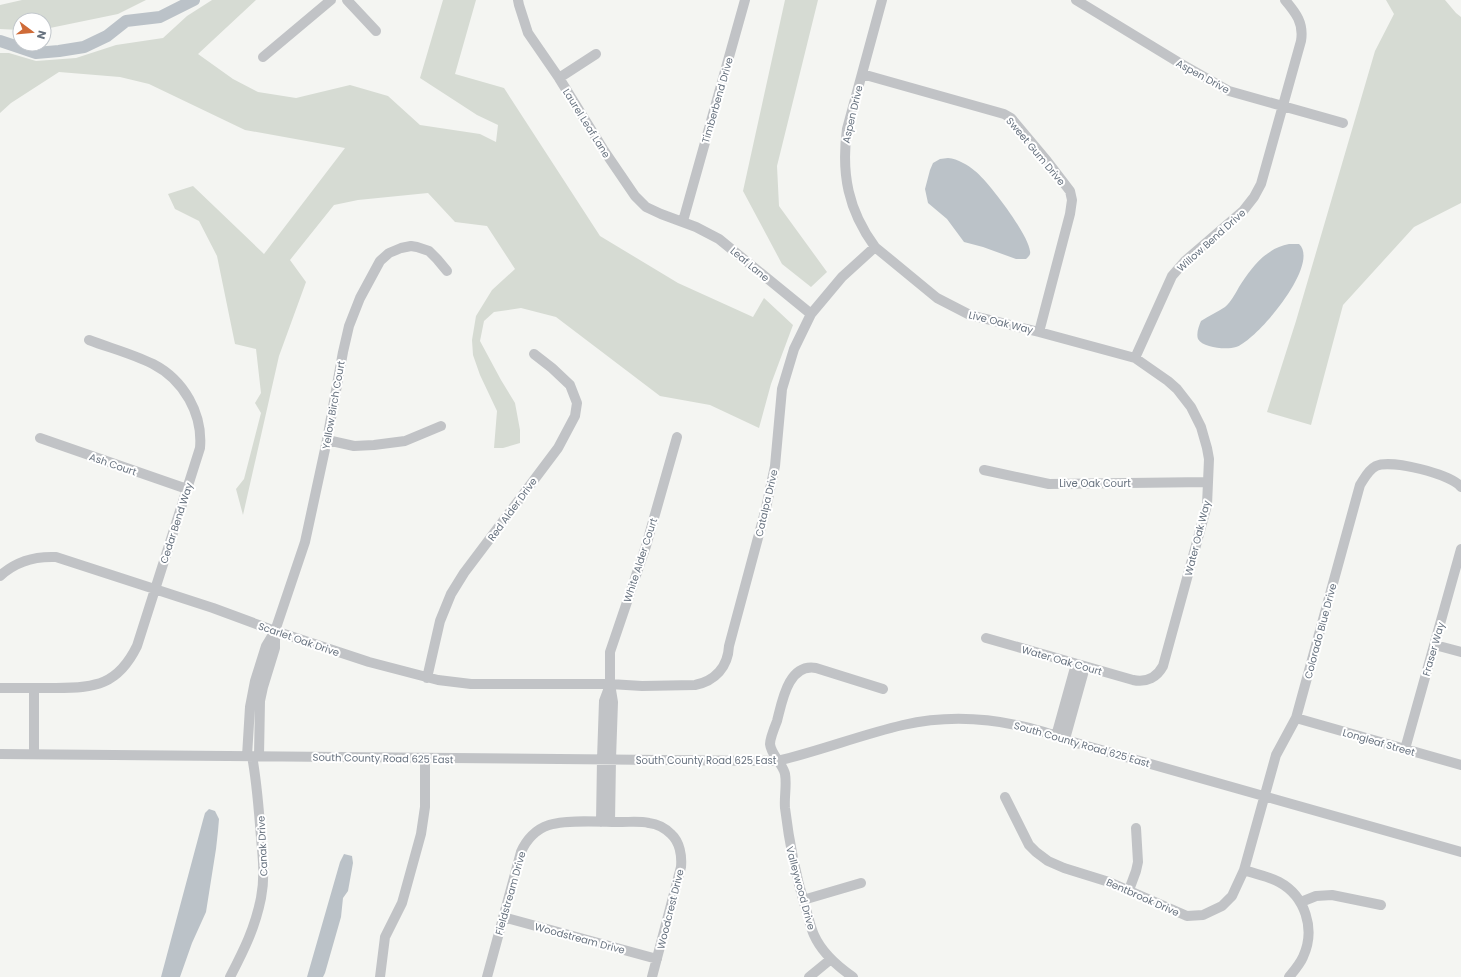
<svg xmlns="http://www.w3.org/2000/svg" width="1461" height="977" font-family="Poppins,sans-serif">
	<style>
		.green { fill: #d6dbd3 }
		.water { fill: #bbc2c8 }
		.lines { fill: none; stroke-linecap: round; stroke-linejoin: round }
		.river { stroke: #bbc2c8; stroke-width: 12 }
		.minor { stroke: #c1c3c6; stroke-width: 10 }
		.labels { text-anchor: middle; stroke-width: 4; stroke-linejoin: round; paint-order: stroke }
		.street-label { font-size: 10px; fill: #67727f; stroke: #fff }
	</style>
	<rect width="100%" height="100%" fill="#f4f5f2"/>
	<path class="green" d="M22,0H146L118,14L50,28H44V20H20V30L0,29V5Z
		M212,0H256L198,54L233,79L258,92L296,98L350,85L388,96L420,125L480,134L496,142L498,125L477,115L420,78L443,0H476L455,74L504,88L600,236L678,283L753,317L764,298L793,325L771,384L759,428L710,405L660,396L556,317L521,308L494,312L484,321L480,341L501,380L515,403L520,430V443L503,448H494L497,411L480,375L473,355L472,340L476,316L492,290L515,269L487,226L455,222L428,193L358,200L334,205L290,260L306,282L279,356L243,515L236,489L244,479L261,413L255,403L261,393L256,349L235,344L217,256L199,221L175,209L168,194L193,186L264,254L345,148L245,130L149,84L120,77L59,72L11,103L0,113V53H9L36,61L76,58L116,45L163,38L187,16Z
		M785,0H818L777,166L779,206L827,272L811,287L782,264L743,191Z
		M1386,0H1445L1456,13L1461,17V203L1414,227L1343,305L1311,425L1267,412L1296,321L1375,51L1394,14Z"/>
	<path class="water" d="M948,158C958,159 968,165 975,171C989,182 1028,234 1030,251C1031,255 1028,257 1026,259H1016L983,247L964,242L947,219L928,203L925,189L930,170L933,163L940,159Z
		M1289,244H1299C1321,264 1257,340 1236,347C1227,350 1203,348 1198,339C1196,333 1199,326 1201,321C1208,316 1218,312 1225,307C1231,302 1235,294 1239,287C1251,268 1266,248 1289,244Z
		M209,809L215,811L219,819L218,831L216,849L206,912L192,943L180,977H161L203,820L205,813Z
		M344,854L352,856L353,863L348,891L343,898L341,917L325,973L323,977H307L340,862Z"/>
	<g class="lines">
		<path class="river" d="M0,41L36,53L59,51L84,47L107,36L126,21L160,17L194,0"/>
		<path class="minor" d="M347,0L376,31
			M518,0L519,5L528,33L559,78L603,149L635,196L646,207L661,214L696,227L719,239L811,314
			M882,0L847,129C841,174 848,210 875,247L937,298L970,315L1039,332L1135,358L1168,381L1177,389L1191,407L1201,427L1207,448L1209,459L1207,505L1163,666C1157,677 1147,683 1133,680L986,638
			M1076,0L1178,62L1229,91L1343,123
			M263,57L331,0
			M862,74L1004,114L1011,118L1047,161L1070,191L1072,200L1070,214L1039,332
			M559,78L596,54
			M683,221L745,0
			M1135,358L1172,276L1185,261L1243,211L1254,197L1261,184L1301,41C1304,23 1296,13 1285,0
			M40,438L187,489
			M327,440L354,446L374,445L405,441L441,426
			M984,470L1049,484L1208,482
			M0,576C16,561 34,556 56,557L213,608L275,631L369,662L438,680L471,684H610L642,686L695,685C715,681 728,667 729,646L766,508L775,466L782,389L794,349L811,314L842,277L875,247
			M1435,645L1461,652
			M427,678L440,621L451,594L464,573L558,448L575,416L577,403L570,385L552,368L534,354
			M0,688C19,688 37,688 56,688C95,688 118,685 137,646L200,448C203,414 184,380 153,364C133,354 110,348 89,340
			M1296,718L1461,765
			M1056,736L1076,664
			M1065,739L1085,667
			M1405,749L1461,549
			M0,754L777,761C820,751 860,735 903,725C960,712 1019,721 1073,742L1461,852
			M34,754V688
			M247,756L250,707L255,681L266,646L275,631L305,542L327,440L343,352L349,326L360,298L380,261L389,253L401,248L411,246L417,247L429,251L437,259L447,271
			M259,756L260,701L263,687L275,648V633
			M1005,797L1029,845L1036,852L1048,861L1064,868L1109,882L1187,916L1203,915L1222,906L1232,896L1244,870L1276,755L1296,718L1360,485C1364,479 1368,470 1376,466C1391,459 1451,474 1461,487
			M601,822L602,759L604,701L610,685
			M610,822L611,759L613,702L610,684V652L646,546L677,437
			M1244,870C1255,874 1268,876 1279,882C1305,896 1316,929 1303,957C1300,964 1294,971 1289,977
			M1129,890L1136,871L1138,862L1136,828
			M803,900L861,883
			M1301,902L1316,896L1332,895L1381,905
			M503,917L657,959
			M230,977C244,950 255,928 261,898C265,878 263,858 261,838C259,810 257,783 252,756
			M380,977L385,937L402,903L421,834L425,807V758
			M487,977L521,852C526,840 536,829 549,825C566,819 603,822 622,822C631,822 640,821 649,823C657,824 665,828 671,834C680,842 682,856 681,867L652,977
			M809,977L831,959
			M853,977C837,966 822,953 814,935C810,926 808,915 805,906C795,873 789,841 785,808C784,797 787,785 785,774C783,764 771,755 770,744C770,739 775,726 777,721C782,702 788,663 816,668L883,689"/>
	</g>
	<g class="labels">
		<g class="street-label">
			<text transform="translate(1203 76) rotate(29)" y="4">Aspen Drive</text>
			<text transform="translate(717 100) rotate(-74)" y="4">Timberbend Drive</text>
			<text transform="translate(852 114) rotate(-77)" y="4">Aspen Drive</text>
			<text transform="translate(587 123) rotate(58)" y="4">Laurel Leaf Lane</text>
			<text transform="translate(1036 151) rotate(50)" y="4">Sweet Gum Drive</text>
			<text transform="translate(1211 240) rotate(-42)" y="4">Willow Bend Drive</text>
			<text transform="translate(750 264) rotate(40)" y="4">Leaf Lane</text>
			<text transform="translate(1001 322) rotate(14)" y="4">Live Oak Way</text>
			<text transform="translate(333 405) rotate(-80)" y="4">Yellow Birch Court</text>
			<text transform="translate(113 464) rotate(19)" y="4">Ash Court</text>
			<text x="1095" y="487">Live Oak Court</text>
			<text transform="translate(766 503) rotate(-77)" y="4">Catalpa Drive</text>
			<text transform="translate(512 509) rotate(-54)" y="4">Red Alder Drive</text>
			<text transform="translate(176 523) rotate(-72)" y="4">Cedar Bend Way</text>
			<text transform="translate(1197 538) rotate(-76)" y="4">Water Oak Way</text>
			<text transform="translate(640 560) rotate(-72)" y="4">White Alder Court</text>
			<text transform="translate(1320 631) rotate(-75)" y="4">Colorado Blue Drive</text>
			<text transform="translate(299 639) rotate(19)" y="4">Scarlet Oak Drive</text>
			<text transform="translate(1433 649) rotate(-74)" y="4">Fraser Way</text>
			<text transform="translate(1062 660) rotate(16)" y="4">Water Oak Court</text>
			<text transform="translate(1379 742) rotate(16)" y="4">Longleaf Street</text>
			<text transform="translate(1082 744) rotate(16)" y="4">South County Road 625 East</text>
			<text transform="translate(383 758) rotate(1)" y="4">South County Road 625 East</text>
			<text x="706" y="764">South County Road 625 East</text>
			<text transform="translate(262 846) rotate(-93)" y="4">Canak Drive</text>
			<text transform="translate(801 888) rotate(75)" y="4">Valleywood Drive</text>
			<text transform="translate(510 893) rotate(-74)" y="4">Fieldstream Drive</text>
			<text transform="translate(1143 897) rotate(24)" y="4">Bentbrook Drive</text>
			<text transform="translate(670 909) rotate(-76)" y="4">Woodcrest Drive</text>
			<text transform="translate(580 938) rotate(15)" y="4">Woodstream Drive</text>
		</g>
	</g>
	<g transform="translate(32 32) rotate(106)"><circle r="19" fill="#ffffff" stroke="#c2c7cc"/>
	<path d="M0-3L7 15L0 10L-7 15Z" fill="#cf6b38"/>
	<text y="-6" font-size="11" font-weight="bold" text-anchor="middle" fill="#67727f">N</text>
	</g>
</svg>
